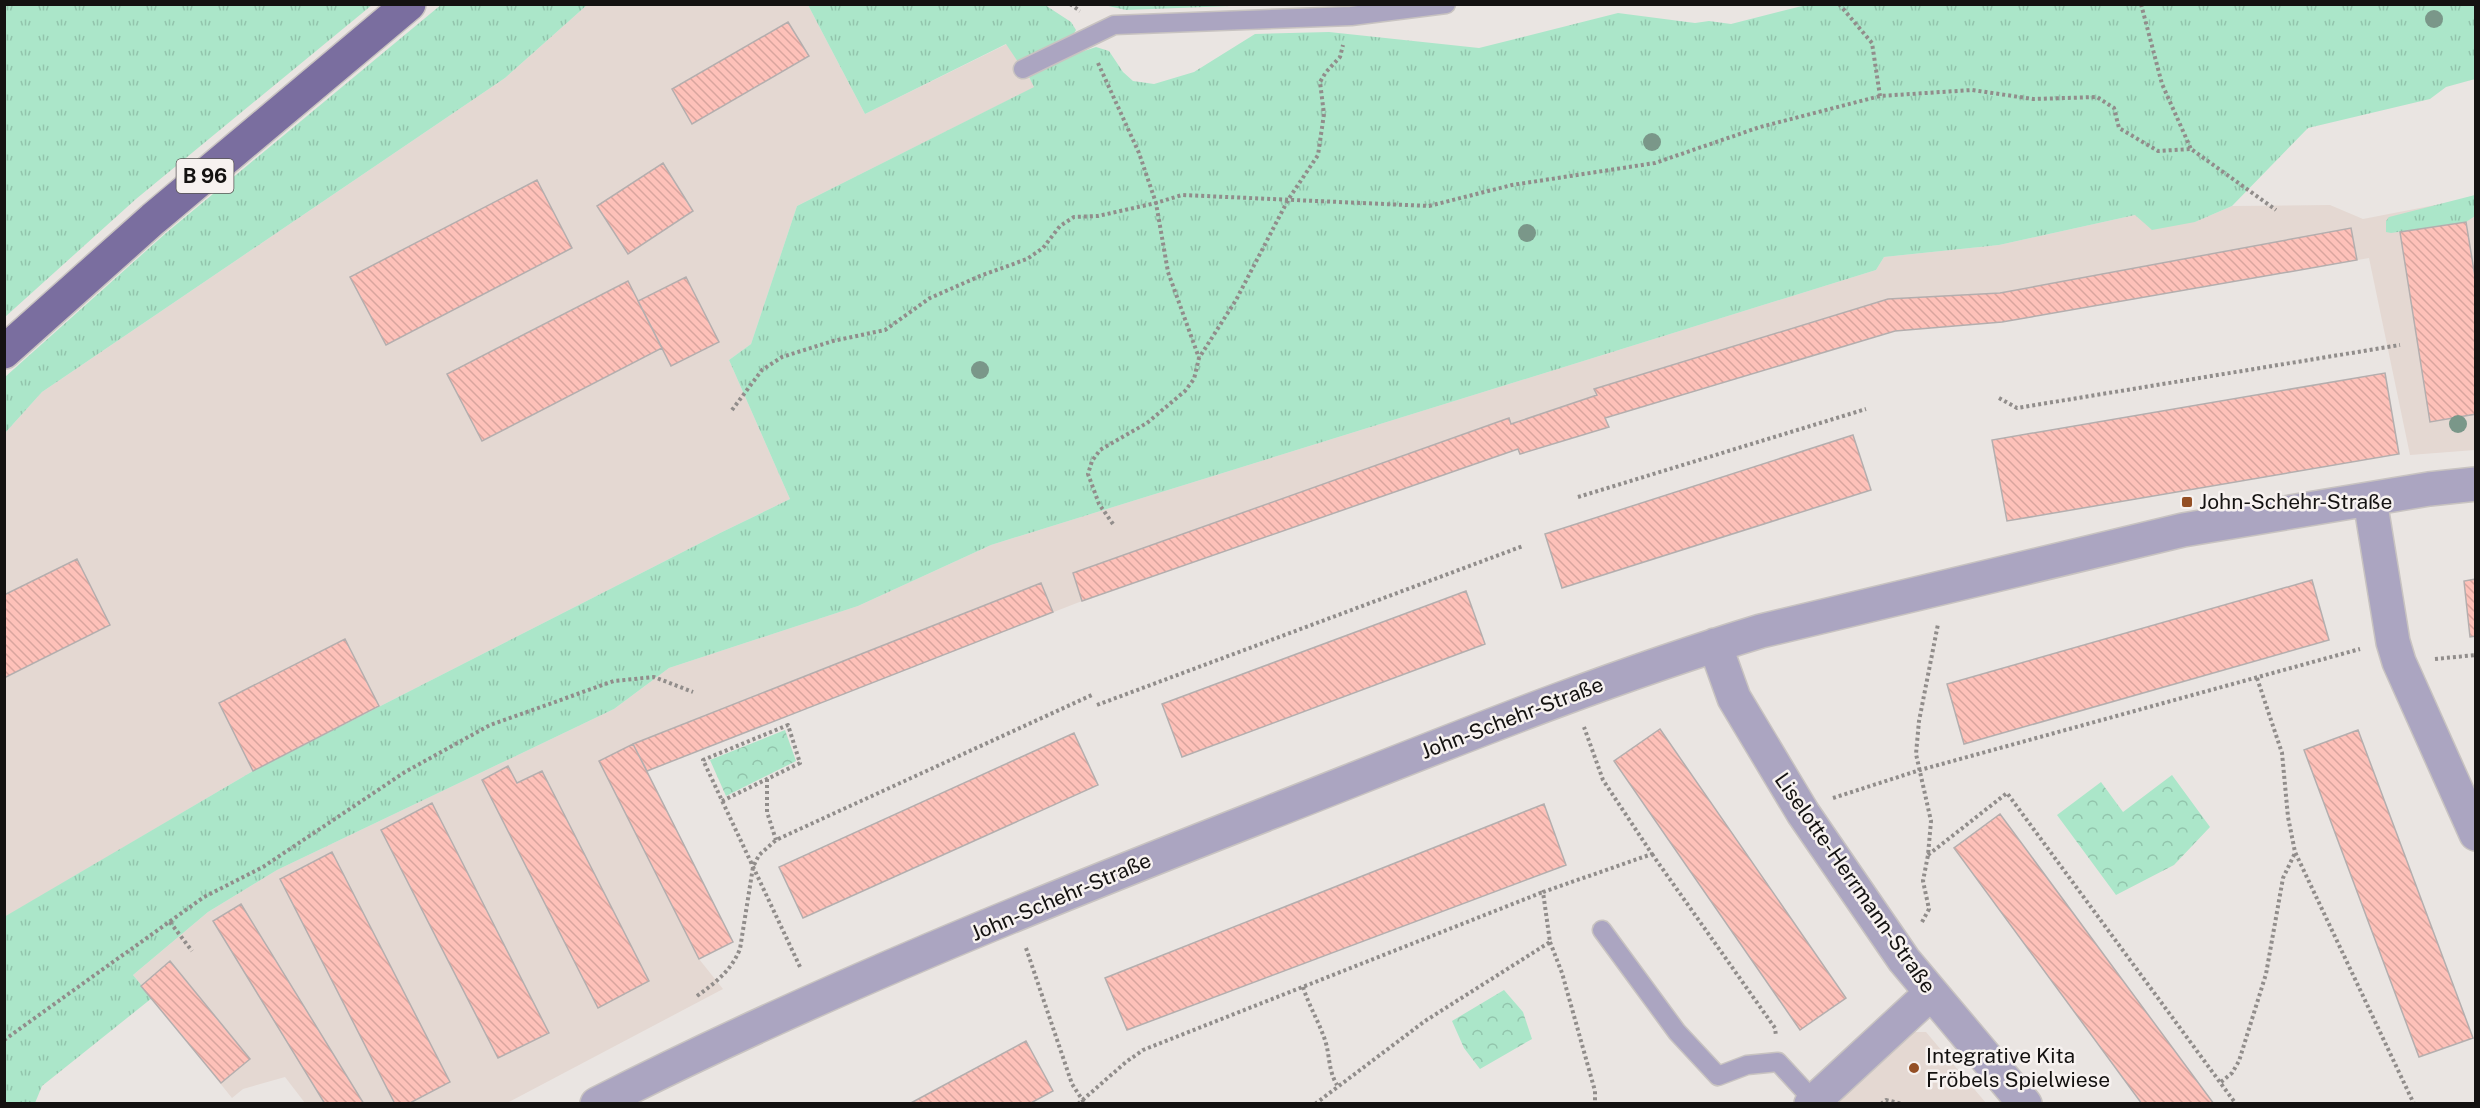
<svg xmlns="http://www.w3.org/2000/svg" width="2480" height="1108" font-family="'Public Sans',sans-serif">
	<style>
		.built { fill: #e4d8d2 }
		.grass { fill: url(#grass-tufts) }
		.park { fill: url(#park-crowns) }
		.building { fill: url(#building-back-hatch); stroke: #b4aeae; stroke-width: 1.5 }
		.lines { fill: none; stroke-linecap: round; stroke-linejoin: round }
		.service-casing { stroke: #c8c3c1; stroke-width: 21 }
		.minor-casing { stroke: #c8c3c1; stroke-width: 36 }
		.primary-casing { stroke: #c8c3c1; stroke-width: 36 }
		.path { stroke: #918d8b; stroke-width: 4; stroke-dasharray: 3 3; stroke-linecap: butt }
		.service { stroke: #aba5c1; stroke-width: 18 }
		.minor { stroke: #aba5c1; stroke-width: 33 }
		.primary { stroke: #7a6e9f; stroke-width: 33 }
		.tree { fill: #7a9789 }
		.poi-dot { fill: #944f25; stroke: #f7f2f0; stroke-width: 2 }
		.labels { text-anchor: middle; stroke-width: 5; stroke-linejoin: round; paint-order: stroke }
		.shield { fill: #f7f2f0; stroke: #585554; stroke-width: 1.5 }
		.shield-label { font-size: 20px; font-weight: bold; fill: #141211 }
		.poi-label { font-size: 21px; fill: #141211; stroke: #f7f2f0; text-anchor: start }
		.street-label { font-size: 21px; fill: #141211; stroke: #f7f2f0 }
	</style>
	<defs>
		<pattern id="grass-tufts" width="24" height="20" patternUnits="userSpaceOnUse" patternTransform="scale(1.5)"><rect width="24" height="20" fill="#abe6c9"/><path d="M3 7l-1-3M5 7V3M7 7l1-3M15 17l-1-3M17 17v-4M19 17l1-3" fill="none" stroke="#92c4ac"/></pattern>
		<pattern id="park-crowns" width="20" height="18" patternUnits="userSpaceOnUse" patternTransform="scale(1.5)"><rect width="20" height="18" fill="#abe6c9"/><path d="M2 6a3 3 0 1 1 6 0M12 15a3 3 0 1 1 6 0" fill="none" stroke="#92c4ac"/></pattern>
		<pattern id="building-back-hatch" width="6" height="6" patternUnits="userSpaceOnUse" patternTransform="scale(1.5)"><rect width="6" height="6" fill="#fec1b9"/><path d="M-1 5l2 2M0 0l6 6M5-1l2 2" fill="none" stroke="#d9a59e"/></pattern>
	</defs>
	<rect width="100%" height="100%" fill="#eae5e2"/>
	<path class="built" d="M587,5H808L865,114L1007,44L1035,87L797,206L751,344L729,360L790,499L720,533L253,771L5,917V433L42,392L505,78Z
		M2475,195V450L2410,455L2369,258L2002,322L1895,331L1606,418L1609,427L1520,454L1518,449L1082,601L647,771L733,942L699,959L723,989L507,1103H305L285,1077L243,1089L232,1098L133,975L208,912L277,870L614,709L669,668L858,606L991,545L1876,270L1884,257L1999,245L2135,215L2195,222L2232,206L2330,205L2363,219L2456,201Z
		M1912,1032H1926L1986,1103L1833,1104Z"/>
	<path class="grass" d="M442,4L587,5L505,78L42,392L5,433V377L166,233Z
		M1810,4L2475,5V79L2446,87L2430,99L2308,128L2232,206L2195,222L2152,230L2135,215L1999,245L1884,257L1876,270L991,545L858,606L669,668L614,709L277,870L208,912L133,975L152,998L42,1086L35,1103H5L4,917L253,771L720,533L790,499L729,360L751,344L797,206L1034,87L1028,75L1060,59L1096,47L1109,51L1123,72L1133,81L1154,84L1194,72L1255,34L1329,32L1479,48L1618,13L1695,23L1709,21L1731,24Z
		M4,5L5,4L372,5L136,199L5,317Z
		M808,5H1045L1071,22L1076,30L1073,35L1018,62L1006,44L865,114Z
		M1104,5H1257L1126,10Z
		M2475,195V216L2466,222L2391,233L2386,232V221L2389,217Z"/>
	<path class="park" d="M785,730L796,761L726,796L710,760Z
		M2172,775L2210,827L2174,865L2116,895L2057,815L2101,782L2123,812Z
		M1504,990L1523,1012L1532,1039L1480,1069L1464,1048L1452,1021Z"/>
	<path class="building" d="M788,22L809,56L692,124L672,89Z
		M663,163L693,211L628,254L597,206Z
		M537,180L572,248L386,345L350,277Z
		M2466,222L2476,283V414L2430,422L2400,232Z
		M2351,228L2357,260L2002,322L1895,331L1605,418L1609,427L1520,454L1518,449L1082,601L1073,573L1509,418L1511,424L1597,395L1594,389L1888,299L2000,293Z
		M686,277L719,342L671,366L638,301Z
		M628,281L662,348L482,441L447,374Z
		M2385,373L2399,454L2007,521L1992,440Z
		M1853,435L1871,490L1562,588L1545,534Z
		M77,559L110,625L4,678V595Z
		M2476,579V636L2470,637L2464,581Z
		M2312,580L2329,640L1964,744L1947,684Z
		M1041,583L1053,612L647,771L633,744Z
		M1466,591L1485,644L1182,757L1162,704Z
		M345,639L379,706L253,771L219,703Z
		M1660,729L1846,998L1800,1030L1614,761Z
		M2358,730L2473,1038L2419,1057L2304,750Z
		M1074,733L1098,785L803,918L779,867Z
		M633,744L733,942L699,959L599,761Z
		M508,766L517,783L542,771L649,981L598,1008L482,780Z
		M432,803L549,1033L498,1058L381,830Z
		M1544,804L1566,865L1127,1030L1105,978Z
		M2000,814L2214,1104H2142L1954,848Z
		M332,852L450,1082L408,1104H395L280,879Z
		M241,904L364,1104H325L213,921Z
		M170,961L250,1059L221,1083L141,986Z
		M1026,1041L1053,1091L1029,1104H909Z"/>
	<g class="lines">
		<g class="service-casing">
			<path id="service" d="M1023,69L1114,25L1351,16L1446,4
				M1602,930L1677,1032L1718,1076L1747,1065L1778,1062L1814,1101"/>
		</g>
		<g class="minor-casing">
			<path id="minor" d="M2370,500L2393,642L2399,662L2476,834
				M1715,645L1734,698L1803,813L1904,960L2025,1104
				M597,1104C815,993 1042,902 1269,813C1432,749 1593,682 1761,631L2183,530L2429,489L2476,484
				M1811,1104L1930,994"/>
		</g>
		<g class="primary-casing">
			<path id="primary" d="M4,352L153,219L409,4"/>
		</g>
		<path class="path" d="M1070,4L1080,11
			M1839,4L1872,43L1880,96
			M2141,4L2162,84L2191,149
			M1098,63L1139,153L1156,203L1168,272L1199,358
			M1999,398L2017,408L2400,345
			M732,410L762,370L782,357L833,341L885,330L930,298L980,276L1027,259L1043,248L1060,226L1074,217L1098,216L1156,203L1182,195L1429,206L1512,185L1655,163L1760,127L1880,96L1972,90L2033,99L2097,97L2114,108L2119,128L2158,151L2191,149L2276,210
			M1578,497L1866,409
			M1113,524L1099,504L1088,474L1092,461L1100,450L1147,423L1185,391L1194,379L1199,358L1236,300L1288,200L1318,155L1324,114L1320,82L1326,72L1340,57L1343,45
			M2435,659L2476,655
			M2257,678L2282,753L2288,817L2295,852L2414,1104
			M1097,705L1523,546
			M767,779V812L776,840
			M1833,798L1920,770L2360,649
			M722,801L800,763L788,725L703,760L801,969
			M1652,854L1775,1028L1776,1036
			M1928,855L2007,793L2236,1104
			M170,922L192,951
			M1922,922L1929,909L1923,881L1928,855L1931,821L1916,754L1919,721L1938,624
			M1550,942L1562,973L1595,1091V1104
			M1026,948L1072,1084L1085,1104
			M1303,987C1309,1006 1319,1022 1325,1040C1330,1055 1328,1070 1337,1085
			M697,996C715,983 731,971 740,949L753,867L759,855L776,840L1094,694
			M4,1040L204,897L263,867L405,772L490,725L614,681L654,677L693,692
			M2221,1082L2232,1073L2239,1061L2266,974L2283,878L2295,853
			M1078,1104L1126,1062L1143,1050L1543,892
			M1315,1104L1425,1021L1550,942L1543,892L1652,854L1603,780L1584,727
			M1881,1104L1886,1100L1903,1104"/>
		<use href="#service" class="service"/>
		<use href="#minor" class="minor"/>
		<use href="#primary" class="primary"/>
	</g>
	<g class="tree">
		<circle cx="2434" cy="19" r="9"/>
		<circle cx="1652" cy="142" r="9"/>
		<circle cx="1527" cy="233" r="9"/>
		<circle cx="980" cy="370" r="9"/>
		<circle cx="2458" cy="424" r="9"/>
	</g>
	<g class="poi-dot">
		<rect x="2181" y="496" width="12" height="12" rx="3"/>
		<circle cx="1914" cy="1068" r="6"/>
	</g>
	<g class="labels">
		<rect class="shield" x="176.5" y="159" width="57" height="34" rx="4.5"/>
		<g class="shield-label">
			<text x="205" y="183">B 96</text>
		</g>
		<g class="poi-label">
			<text x="2199" y="509">John-Schehr-Straße</text>
			<text x="1926" y="1063">Integrative Kita<tspan x="1926" dy="24">Fröbels Spielwiese</tspan></text>
		</g>
		<g class="street-label">
			<text transform="translate(1512 718) rotate(-21)" y="7">John-Schehr-Straße</text>
			<text transform="translate(1855 883) rotate(55)" y="7">Liselotte-Herrmann-Straße</text>
			<text transform="translate(1061 897) rotate(-23)" y="7">John-Schehr-Straße</text>
		</g>
	</g>
	<rect width="2480" height="1108" fill="none" stroke="#141211" stroke-width="12"/>
</svg>
